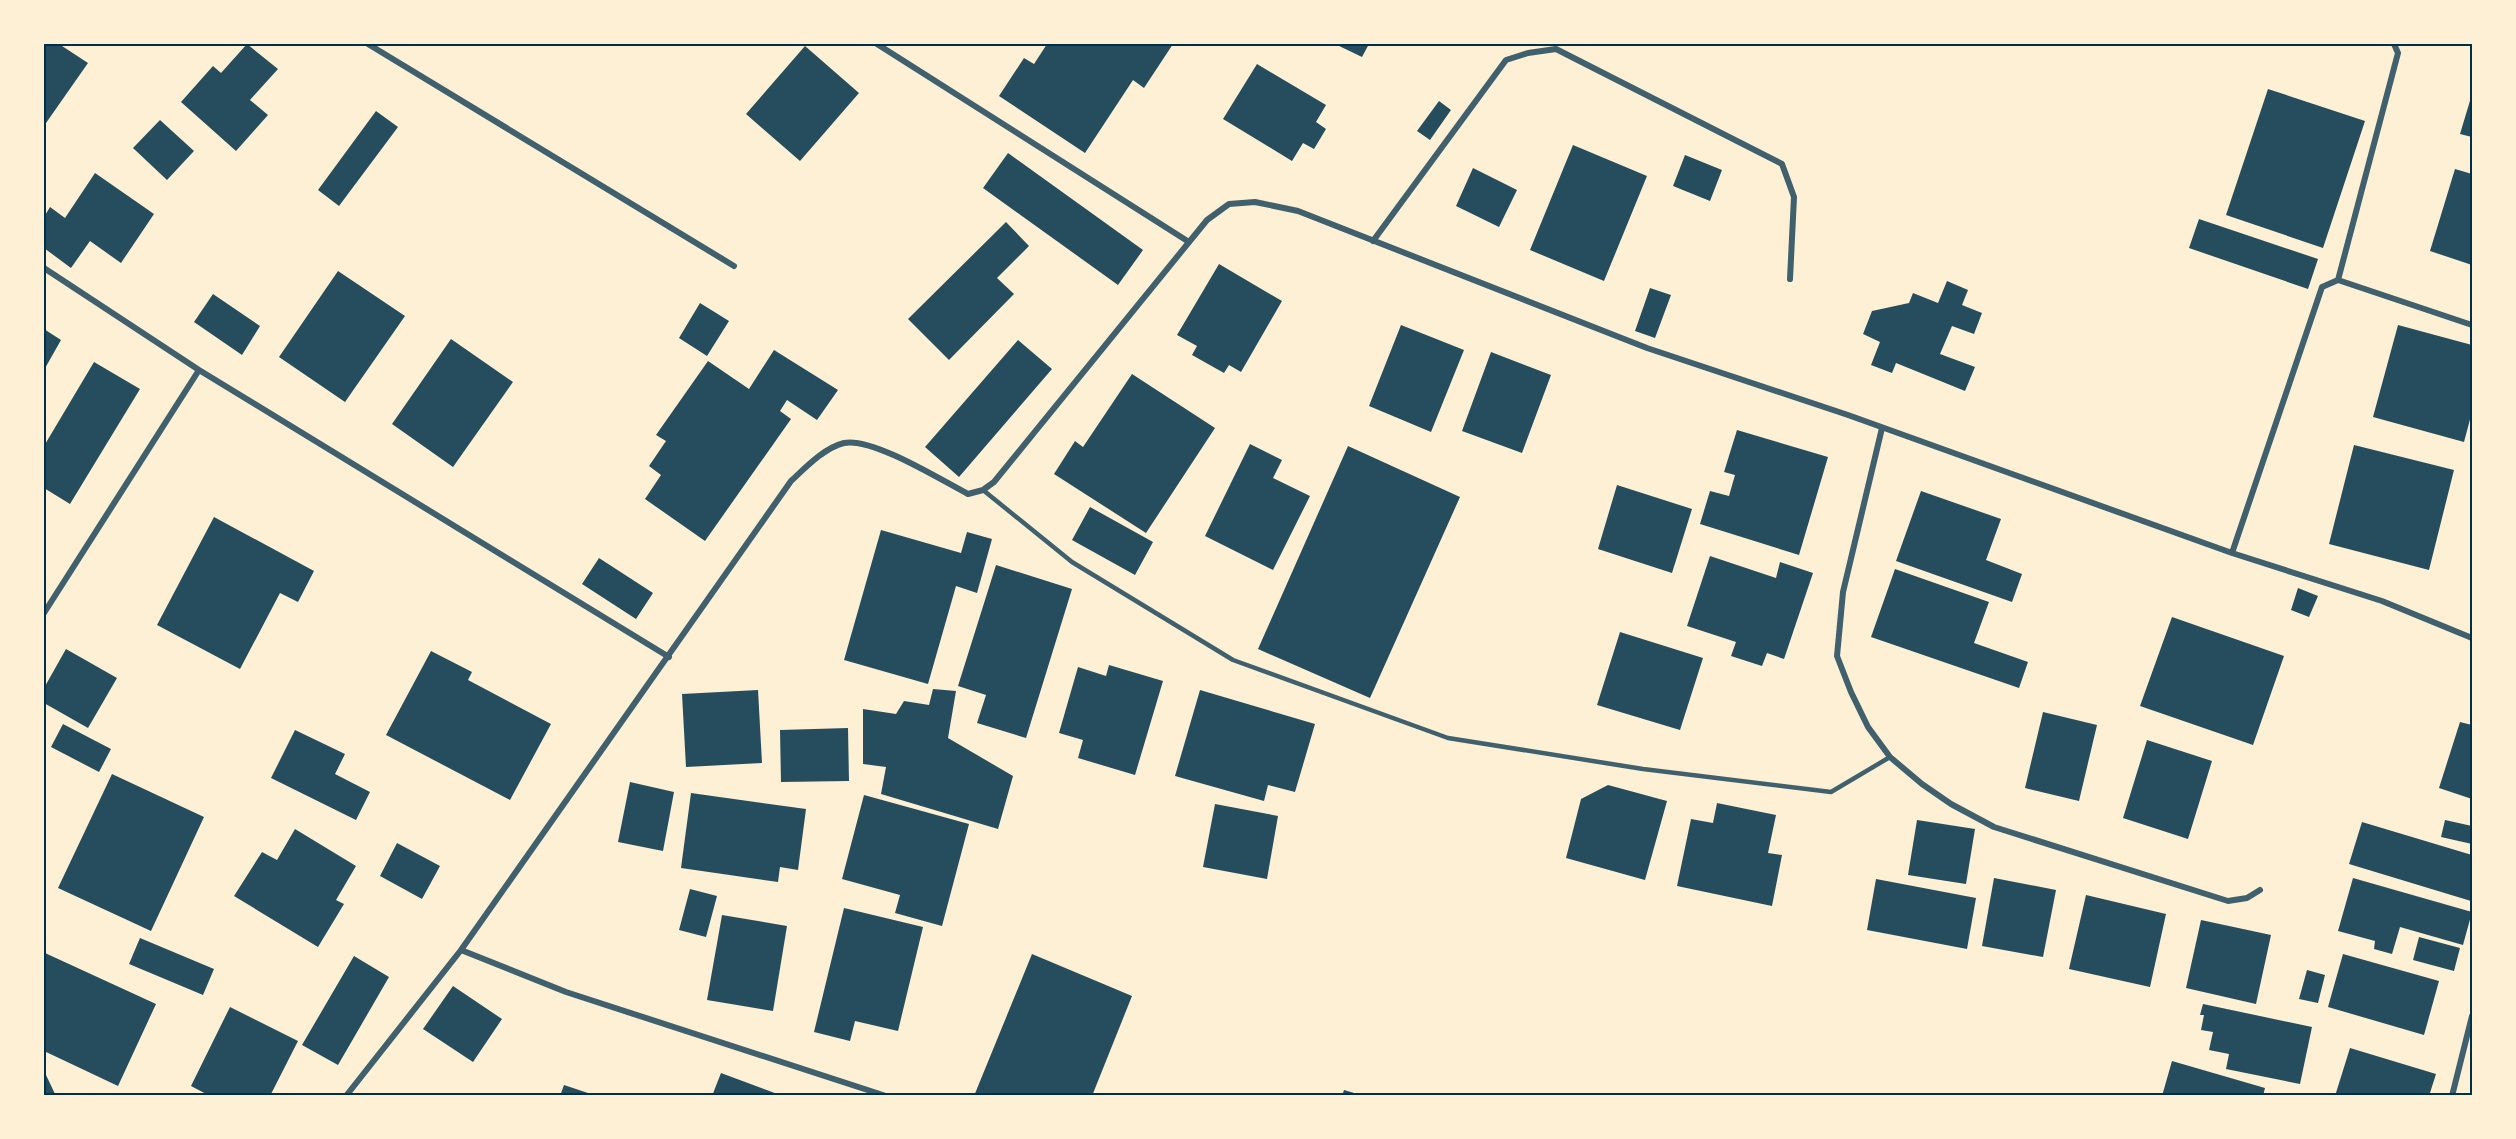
<svg xmlns="http://www.w3.org/2000/svg" width="2516" height="1139" font-family="'Titillium Web',sans-serif">
	<style>
		.building { fill: #264d5e }
		.lines { fill: none; stroke-linecap: round; stroke-linejoin: round }
		.service { stroke: #3f606c; stroke-width: 4.5 }
		.minor { stroke: #3f606c; stroke-width: 6 }
		.neatline { fill: none; stroke: #003049; stroke-width: 2 }
	</style>
	<rect width="100%" height="100%" fill="#fdf0d5"/>
	<path class="building" d="M44,44H59L88,63L46,123L44,122Z
		M247,44L278,69L250,100L268,115L236,151L181,102L213,66L221,73Z
		M1047,44H1173L1144,88L1133,80L1085,153L999,96L1024,58L1034,64Z
		M1335,44H1369L1362,57Z
		M805,46L859,93L800,161L746,114Z
		M1257,64L1326,105L1316,122L1326,129L1314,149L1303,143L1292,161L1223,119Z
		M2268,89L2365,121L2323,248L2226,215Z
		M2472,94V137L2460,134Z
		M1439,101L1451,110L1430,140L1417,131Z
		M376,111L398,127L339,206L318,190Z
		M160,120L194,151L167,180L133,148Z
		M1573,145L1647,176L1604,281L1530,250Z
		M1008,153L1143,250L1118,285L983,188Z
		M1685,155L1722,170L1710,201L1673,186Z
		M1473,168L1517,190L1499,227L1456,206Z
		M2455,169L2472,174V265L2430,251Z
		M95,173L154,214L121,263L90,241L71,268L44,248V217L50,207L65,218Z
		M2199,219L2318,259L2308,289L2189,248Z
		M1006,222L1029,246L997,278L1014,294L949,360L908,319Z
		M1219,264L1282,301L1241,372L1229,365L1224,373L1192,355L1197,346L1177,335Z
		M338,271L405,316L345,402L279,357Z
		M1947,281L1968,290L1962,305L1982,313L1974,334L1952,326L1940,354L1975,367L1965,391L1896,363L1892,373L1871,365L1880,342L1863,334L1872,311L1909,303L1913,293L1938,303Z
		M1650,288L1671,295L1655,338L1635,331Z
		M213,294L260,326L242,355L194,322Z
		M700,303L729,321L707,356L679,338Z
		M1401,325L1464,350L1431,432L1369,406Z
		M2398,325L2472,345V412L2464,442L2373,417Z
		M44,329L61,340L44,370Z
		M451,339L513,382L453,467L392,424Z
		M1018,340L1052,369L959,477L925,447Z
		M774,350L838,390L817,420L787,400L780,411L791,419L705,541L645,499L661,475L649,466L666,441L656,435L708,361L749,389Z
		M1491,352L1551,375L1522,453L1462,431Z
		M94,362L140,389L70,504L44,488V446Z
		M1132,374L1215,428L1146,533L1054,474L1075,441L1083,447Z
		M1737,430L1828,457L1799,555L1700,524L1710,491L1729,496L1735,475L1724,472Z
		M1250,444L1282,460L1273,478L1310,496L1273,570L1205,536Z
		M2354,445L2454,470L2429,570L2329,544Z
		M1348,446L1460,497L1370,698L1258,649Z
		M1617,485L1692,509L1672,573L1598,549Z
		M1921,491L2001,519L1986,560L2022,574L2012,602L1896,561Z
		M1090,507L1153,542L1135,575L1072,540Z
		M214,517L314,571L298,602L280,593L240,669L157,625Z
		M881,530L961,553L967,532L992,539L977,593L956,586L928,684L844,660Z
		M1710,556L1776,578L1780,562L1813,573L1784,659L1767,653L1762,666L1731,656L1736,642L1687,626Z
		M599,558L653,593L636,619L582,584Z
		M996,565L1072,589L1026,738L977,723L986,695L958,686Z
		M1895,569L1989,602L1974,643L2028,662L2019,688L1871,637Z
		M2298,588L2318,596L2309,617L2291,610Z
		M2172,617L2284,656L2253,745L2140,706Z
		M1620,632L1703,658L1680,730L1597,705Z
		M66,649L117,678L88,728L44,703V688Z
		M431,651L472,672L468,680L551,724L510,800L386,735Z
		M1109,665L1163,681L1135,775L1078,758L1083,740L1059,733L1078,667L1106,676Z
		M933,689L956,691L948,738L1013,776L998,829L881,794L886,767L863,764V709L896,714L904,701L929,705Z
		M758,690L762,763L686,767L682,694Z
		M1200,690L1315,724L1295,792L1268,785L1264,801L1175,776Z
		M2043,712L2097,725L2079,801L2025,788Z
		M2460,722L2472,725V799L2439,788Z
		M63,724L111,749L99,772L51,747Z
		M848,728L849,781L781,782L780,730Z
		M295,730L345,754L335,774L370,792L356,820L271,778Z
		M2147,740L2212,761L2188,839L2123,818Z
		M112,774L204,817L151,931L58,888Z
		M630,782L674,792L663,851L618,842Z
		M1608,785L1667,801L1645,880L1566,858L1581,799Z
		M691,793L806,809L798,870L780,867L778,882L681,868Z
		M864,795L969,824L942,926L895,913L900,895L842,879Z
		M1717,803L1776,815L1768,853L1782,855L1772,906L1677,886L1691,819L1713,823Z
		M1215,804L1278,816L1267,879L1203,867Z
		M1917,820L1975,829L1966,884L1908,875Z
		M2445,820L2472,826V844L2441,837Z
		M2362,822L2472,855L2471,901L2349,864Z
		M295,829L356,866L336,900L344,904L318,947L234,896L262,852L277,860Z
		M397,843L440,866L422,899L380,876Z
		M1994,878L2056,890L2043,957L1982,946Z
		M2353,878L2472,912L2463,945L2400,927L2392,954L2374,949L2375,941L2338,931Z
		M1876,879L1976,898L1967,949L1867,930Z
		M690,889L717,896L706,937L679,930Z
		M2086,895L2166,914L2150,987L2069,969Z
		M844,908L923,927L898,1031L855,1021L850,1041L814,1032Z
		M722,915L787,926L773,1011L707,1000Z
		M2201,920L2271,935L2256,1004L2186,988Z
		M2419,937L2460,948L2454,971L2413,960Z
		M140,938L214,969L203,995L129,964Z
		M45,953L156,1004L118,1086L44,1051V957Z
		M1032,954L1132,996L1092,1096H974Z
		M2343,954L2439,981L2424,1035L2328,1007Z
		M354,956L389,977L338,1065L302,1045Z
		M2307,970L2325,975L2318,1003L2299,999Z
		M453,986L502,1019L473,1062L423,1029Z
		M2203,1004L2312,1027L2300,1084L2226,1069L2229,1054L2209,1050L2213,1032L2201,1030L2204,1015H2200Z
		M230,1007L298,1041L270,1096H210L191,1086Z
		M2350,1048L2436,1074L2429,1096H2335Z
		M2172,1061L2265,1088L2263,1096H2162Z
		M721,1073L780,1095V1096H712Z
		M44,1075H46L56,1096H44Z
		M564,1085L594,1095V1096H560Z
		M1344,1090L1361,1095L1360,1096H1342Z"/>
	<g class="lines">
		<path class="service" d="M983,490L1072,562L1233,660L1448,738L1643,769L1831,792L1890,757"/>
		<path class="minor" d="M368,44L734,266
			M877,44L1189,242
			M1373,241L1506,60L1528,53L1556,49L1782,164L1794,197L1790,279
			M44,268L199,370L669,657
			M2338,280L2398,53L2394,44
			M1882,428L1843,592L1837,656L1851,692L1868,727L1890,757L1922,784L1951,804L1994,827L2228,901L2247,898L2260,890
			M2232,553L2322,287L2338,280L2472,325
			M44,613L199,370
			M461,950L566,992L886,1096
			M346,1096L461,950L791,481C806,467 824,448 844,443C872,437 941,480 968,494L983,490L994,482L1207,220L1229,204L1255,202L1298,211L1647,348L1848,415L2232,553L2382,601L2472,638
			M2452,1096L2472,1016"/>
	</g>
	<rect width="2516" height="1139" fill="none" stroke="#fdf0d5" stroke-width="90"/>
	<rect x="45" y="45" width="2426" height="1049" class="neatline"/>
</svg>
